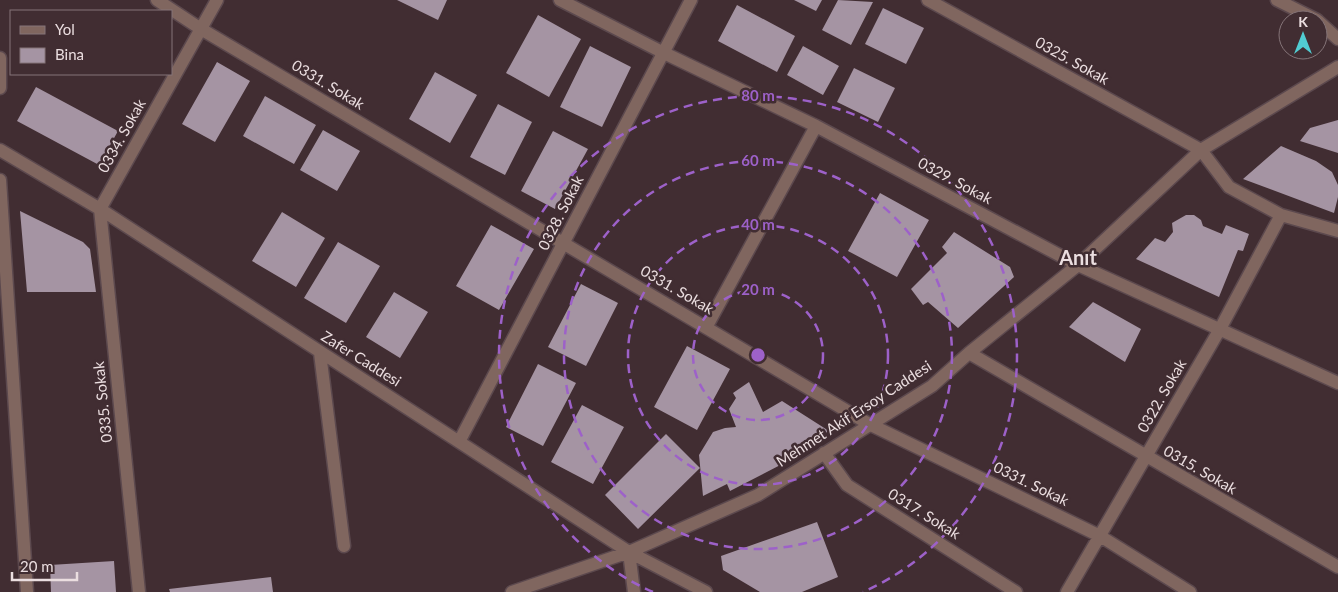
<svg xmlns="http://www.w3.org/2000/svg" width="1338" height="592" font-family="Lato,sans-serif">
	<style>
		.building { fill: #a594a3 }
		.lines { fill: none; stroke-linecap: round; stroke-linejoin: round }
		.minor-casing { stroke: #5c494e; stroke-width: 15 }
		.minor { stroke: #80665f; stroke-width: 12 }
		.ring { fill: none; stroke: #9d61c9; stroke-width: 2.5; stroke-dasharray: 9 6 }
		.labels { text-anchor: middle; stroke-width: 5; stroke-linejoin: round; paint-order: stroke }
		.street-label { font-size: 15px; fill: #ebdee0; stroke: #412d32 }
		.district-label { font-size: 20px; font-weight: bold; fill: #ebdee0; stroke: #412d32 }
		.centre { fill: #9d61c9; stroke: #412d32; stroke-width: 2.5 }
		.ring-label { font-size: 15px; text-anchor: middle; font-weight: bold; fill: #9d61c9; stroke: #412d32; stroke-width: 5; stroke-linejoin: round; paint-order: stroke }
	</style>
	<rect width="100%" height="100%" fill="#412d32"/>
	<path class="building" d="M397,0H447L438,20Z
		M794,0H822L816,11Z
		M838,0L873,2L851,45L822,30Z
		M737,5L795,36L777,72L718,41Z
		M883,8L924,28L906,64L865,44Z
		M538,15L581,39L549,97L506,73Z
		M590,46L631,67L602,127L560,107Z
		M803,46L839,66L823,95L787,75Z
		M217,62L250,81L215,142L182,124Z
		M854,68L895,88L878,122L837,102Z
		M435,72L477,95L450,143L409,119Z
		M36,87L118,131L99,165L17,121Z
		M265,96L316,125L294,164L243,136Z
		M498,104L532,122L505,175L470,157Z
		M1338,120V153L1300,141L1310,128Z
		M323,130L360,151L337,191L300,170Z
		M553,131L588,149L555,209L521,191Z
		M1281,146L1316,161L1332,172L1338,185V197L1334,213L1243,179Z
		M880,193L929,220L897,277L848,251Z
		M20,211L83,242L90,249L96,292H27Z
		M282,212L325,238L296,287L252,261Z
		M1186,215H1194L1201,220L1203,226L1222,234L1226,225L1249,234L1243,251L1238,250L1219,297L1136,259L1155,238L1165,242L1173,232L1172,223Z
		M491,225L534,249L499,310L456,286Z
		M954,232L1010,267L1014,277L958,328L928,302L923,305L911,289L947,253L942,247Z
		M338,242L380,266L346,323L304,298Z
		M581,284L618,303L586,366L548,347Z
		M394,292L428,312L400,358L366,337Z
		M1093,302L1141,329L1125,362L1069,327Z
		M687,346L730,369L697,430L654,407Z
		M538,364L576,383L543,446L506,427Z
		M749,382L763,412L782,401L829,431L812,440L815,447L730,491L727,484L703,496L699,455L713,432L725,428L736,427L729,409L736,398L733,393Z
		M582,405L624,427L593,484L551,462Z
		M666,434L700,468L638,529L605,495Z
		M817,522L838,577L802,592H760L723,570L721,556Z
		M114,561L116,592H51L50,565Z
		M271,577L273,592H170L169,589Z"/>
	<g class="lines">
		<g class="minor-casing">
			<path id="minor" d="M157,0L201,29L869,424L1100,536L1190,592
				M560,0L662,52L816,126L1078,265L1338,383
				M928,0L1201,150L1229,187L1281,215L1338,231
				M1277,0L1317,20
				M1318,21L1338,39
				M0,58V88
				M0,150L100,209L629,552L706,592
				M0,180L27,592
				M707,326L816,126
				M320,353L344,546
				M969,353L1338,567
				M460,440L691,0
				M824,453L847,485L1016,592
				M629,552L634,592
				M139,592L100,209L217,0
				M512,592L629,552L758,495L932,386L969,353L1078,265L1201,150L1338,67
				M1067,592L1220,329L1281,215"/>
		</g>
		<use href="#minor" class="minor"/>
	</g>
	<g class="ring">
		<circle cx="758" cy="355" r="65"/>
		<circle cx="758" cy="355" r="130"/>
		<circle cx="758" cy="355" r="194"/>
		<path d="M653 592A259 259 0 1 1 863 592"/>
	</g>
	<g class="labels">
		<g class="street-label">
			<text transform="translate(1072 61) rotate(29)" y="5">0325. Sokak</text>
			<text transform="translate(328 85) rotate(31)" y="5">0331. Sokak</text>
			<text transform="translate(122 136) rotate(-61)" y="5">0334. Sokak</text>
			<text transform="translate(955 181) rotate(28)" y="5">0329. Sokak</text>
			<text transform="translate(561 213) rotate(-63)" y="5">0328. Sokak</text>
			<text transform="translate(677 290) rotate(30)" y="5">0331. Sokak</text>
			<text transform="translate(361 359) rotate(32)" y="5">Zafer Caddesi</text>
			<text transform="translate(1162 396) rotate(-60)" y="5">0322. Sokak</text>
			<text transform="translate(103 402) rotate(-96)" y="5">0335. Sokak</text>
			<text transform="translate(854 414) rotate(-33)" y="5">Mehmet Akif Ersoy Caddesi</text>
			<text transform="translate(1200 470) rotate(30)" y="5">0315. Sokak</text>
			<text transform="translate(1031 484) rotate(26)" y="5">0331. Sokak</text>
			<text transform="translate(924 514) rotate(32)" y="5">0317. Sokak</text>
		</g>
		<g class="district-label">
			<text x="1078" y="265">Anıt</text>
		</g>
	</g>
	<circle cx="758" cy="355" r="8" class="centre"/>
	<g class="ring-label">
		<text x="758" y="101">80 m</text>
		<text x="758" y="166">60 m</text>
		<text x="758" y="230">40 m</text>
		<text x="758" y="295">20 m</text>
	</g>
	<rect x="10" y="10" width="162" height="65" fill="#412d32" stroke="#857478"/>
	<rect x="20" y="26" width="25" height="8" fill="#80665f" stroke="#857478"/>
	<text x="55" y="35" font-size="15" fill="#ebdee0">Yol</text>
	<rect x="20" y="48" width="25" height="15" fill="#a594a3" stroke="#857478"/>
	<text x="55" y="60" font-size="15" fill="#ebdee0">Bina</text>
	<g transform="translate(1303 35)"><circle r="24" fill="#412d32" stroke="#857478"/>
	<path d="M0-4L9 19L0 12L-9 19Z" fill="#51ccd2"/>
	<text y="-8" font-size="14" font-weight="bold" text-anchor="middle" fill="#ebdee0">K</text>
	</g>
	<path d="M12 572v8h65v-8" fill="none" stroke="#ebdee0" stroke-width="2.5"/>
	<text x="20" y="572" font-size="15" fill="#ebdee0" stroke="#412d32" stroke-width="4" paint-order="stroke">20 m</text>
</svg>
